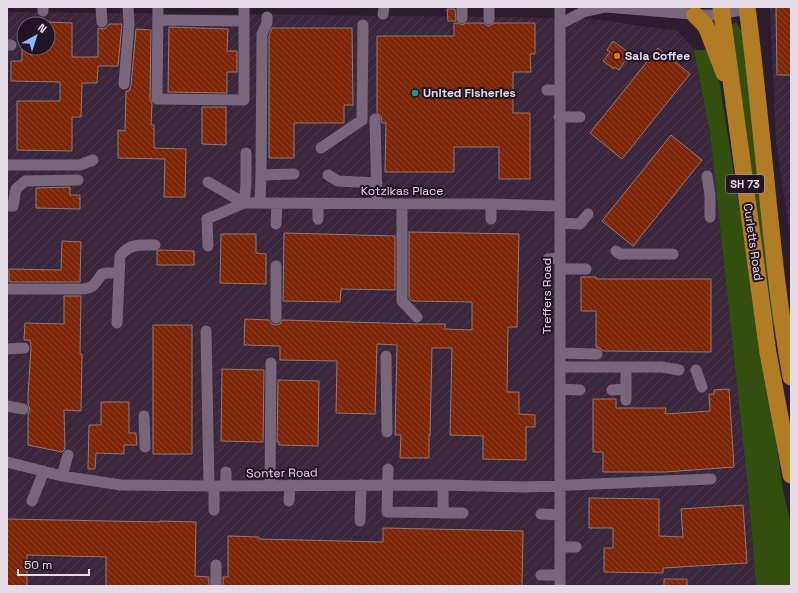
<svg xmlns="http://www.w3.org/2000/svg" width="798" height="593" font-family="'Space Grotesk',sans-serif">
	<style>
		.industrial { fill: url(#industrial-furrows); fill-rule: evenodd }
		.green { fill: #334f0e }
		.building { fill: url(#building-back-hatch); stroke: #957870 }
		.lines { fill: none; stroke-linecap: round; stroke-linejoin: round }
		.minor { stroke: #78677b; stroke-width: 11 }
		.highway { stroke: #b27c24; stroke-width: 17 }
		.food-dot { fill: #e8710a; stroke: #221425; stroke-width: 1.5 }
		.culture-dot { fill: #0f9aa8; stroke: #221425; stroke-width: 1.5 }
		.labels { text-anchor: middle; stroke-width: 4; stroke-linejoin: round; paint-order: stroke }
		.shield { fill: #221425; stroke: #aba0ad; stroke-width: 1 }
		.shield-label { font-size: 11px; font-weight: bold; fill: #e6dce7 }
		.poi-label { font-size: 12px; font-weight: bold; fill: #e6dce7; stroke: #221425; text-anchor: start }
		.street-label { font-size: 12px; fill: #e6dce7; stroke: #221425 }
	</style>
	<defs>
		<pattern id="industrial-furrows" width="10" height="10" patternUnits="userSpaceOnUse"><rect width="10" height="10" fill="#3a273c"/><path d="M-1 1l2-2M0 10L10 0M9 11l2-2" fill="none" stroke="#4d3c4f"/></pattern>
		<pattern id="building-back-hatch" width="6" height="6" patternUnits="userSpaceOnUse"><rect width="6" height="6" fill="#7c2607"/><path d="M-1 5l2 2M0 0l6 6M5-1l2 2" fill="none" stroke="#8f452b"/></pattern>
	</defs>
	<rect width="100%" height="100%" fill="#2c1d2e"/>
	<path class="industrial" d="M770,7H791V241L776,142Z
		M7,12L585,18L678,31L694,50L710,133L748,488L756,586H7ZM24,24H48V48H24Z"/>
	<path class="green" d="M736,22L741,30L745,39L776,326L773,327L769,311L730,26Z
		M694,50H710L718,73L775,434L782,484L791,527V586H756L748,488L710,133Z"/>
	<path class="building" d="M776,7H791V75H777Z
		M447,9H455L456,21H448Z
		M48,22L72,23V57H98V28L102,29L106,28L109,24H122L118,66H98L97,83H82L81,117H72V151L17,150V101H60V82L11,81V61H22V48H48Z
		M454,23H458L462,25L466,23H484L486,25L489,26L494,23H535V54H530L531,72H513V113H530V179H499V147H454V172H385L386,123H382L381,116L377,113V36H454Z
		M169,27L228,29L227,51H237V72H227V93L168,92Z
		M272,28H352L353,105H344V123H294V158H269V36Z
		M136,29L151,30L150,99L152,103L151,125H154V148L186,149L185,197H164L165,159L118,158V130L125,131L126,91H129L131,85Z
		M613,41L628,52L625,55L628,57L619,70L615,67L614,69L603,61L610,52L607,50Z
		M658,48L690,74L622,159L590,133Z
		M202,107H226V145L202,144Z
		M671,135L702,160L633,246L602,221Z
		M70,187V195H80V209L36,208V188Z
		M409,232L519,234L517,327H508L507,392H519V414L535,415V427H526V460L483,459V436L450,435L452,348H432L430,436L429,435V458H400L401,435H395L397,345L377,344L375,414L336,413L337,361L280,360V346L244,345L245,319L269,320L272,324L276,325L280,324L282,320L418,324H445V329L472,330V302L412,301L409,298Z
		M284,233L395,236V290L341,289L340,302L283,301Z
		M221,234H256V253L266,254V284L220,283Z
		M62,241L81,242L80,282H9V269L61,270Z
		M160,250L194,251V265H157V251Z
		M581,277H596V279H711V352L603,351L600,348L596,347V311H581Z
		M64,296H81L80,354H82L81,411L64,410L65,449L62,452L28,445V414L30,410L28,404V395L31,348L30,340H24L25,323L64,324Z
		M153,325H192V454H153Z
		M222,369L264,370L263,442L221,441Z
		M278,380L319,381L318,446L279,445V442H277Z
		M729,389L734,467L665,472H603V452H593V399H616V408H666L665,414L710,411L709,394H714V390Z
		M101,402H129V433H136L137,445H124V454L96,453L95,469H88L89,425H101Z
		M589,498L659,499V536L683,537L681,509L743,505L747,563L663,568V573L604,572V548H613V528H589Z
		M7,519L160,522V521L196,522L195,576L209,577V586H106V557L27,555V586H7Z
		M383,528L523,531L522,586H223V577H228V536L259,537V539L383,542Z
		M664,579H687V586H664Z"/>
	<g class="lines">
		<path class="minor" d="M43,7V11
			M101,7L102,22
			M158,7L157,99L244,100V7
			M462,7V18
			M606,7L703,15H712L747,9
			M383,14L384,7
			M489,19V7
			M158,20L244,21
			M560,24L583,12L606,7
			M7,45H11
			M124,84L129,24L128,7
			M547,90H560
			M559,117H580
			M375,119L377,204
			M321,148L362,120L363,25
			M7,165H80L93,160
			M261,175L294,174
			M328,175L338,181L377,183
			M707,176L710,195V217
			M208,182L244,203
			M244,203L246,184V153
			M260,203L261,175L262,34L267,23V17
			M318,204V219
			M402,204V301L417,317
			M7,206H13L16,189L25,181L78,180
			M491,219V204
			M560,223L580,224L588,214
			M276,224L277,203
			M208,246L207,219L244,203L491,204L560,206
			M616,251L620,254H673
			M548,259L560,258
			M560,269H586
			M7,289H82C95,288 95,283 102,274L107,273H119
			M276,318V266
			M117,323L120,256C130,243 140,245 155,245
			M206,331L209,486
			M7,349L24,348
			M560,353L597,354
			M386,356L387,432
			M560,367H662L679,370
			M626,368V400
			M696,370L702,387
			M560,389L580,390
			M612,390L626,389
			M7,406L23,409
			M144,416L145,447
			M7,462L62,476L121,485L214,486L443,485L525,487L711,479
			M388,469L387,512L463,513
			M226,472V486
			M62,476L68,455
			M270,486L271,363
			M32,501L44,471
			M289,501L290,485
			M214,510V486
			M443,513V485
			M541,514L560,515
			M360,521L361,485
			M560,547H576
			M216,565V586
			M541,575H560
			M560,586V7"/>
		<path class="highway" d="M721,7L768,353L791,475
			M747,7C752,45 756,83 760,122C769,207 776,293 791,377
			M695,15L705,25L708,31L724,73"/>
	</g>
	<circle class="food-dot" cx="617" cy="56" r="4"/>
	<circle class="culture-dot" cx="415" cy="93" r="4"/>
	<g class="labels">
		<rect class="shield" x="726" y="175" width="38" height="18" rx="3"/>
		<g class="shield-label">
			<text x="745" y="188">SH 73</text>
		</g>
		<g class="poi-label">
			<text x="625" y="60">Sala Coffee</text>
			<text x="423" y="97">United Fisheries</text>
		</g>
		<g class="street-label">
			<text x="402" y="195">Kotzikas Place</text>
			<text transform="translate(753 242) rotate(82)" y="4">Curletts Road</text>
			<text transform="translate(547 296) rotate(-90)" y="4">Treffers Road</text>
			<text transform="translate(282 473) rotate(-1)" y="4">Sonter Road</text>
		</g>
	</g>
	<rect width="798" height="593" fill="none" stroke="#e6dce7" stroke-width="16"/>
	<g transform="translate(36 36) rotate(39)"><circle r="19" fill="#221425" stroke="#706473"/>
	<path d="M0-3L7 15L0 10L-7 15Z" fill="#8bb9fc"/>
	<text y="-6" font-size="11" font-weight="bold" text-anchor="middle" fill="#e6dce7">N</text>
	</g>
	<path d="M18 569v6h71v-6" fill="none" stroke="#e6dce7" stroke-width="2"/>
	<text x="24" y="569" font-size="12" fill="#e6dce7" stroke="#221425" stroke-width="3" paint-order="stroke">50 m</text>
</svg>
